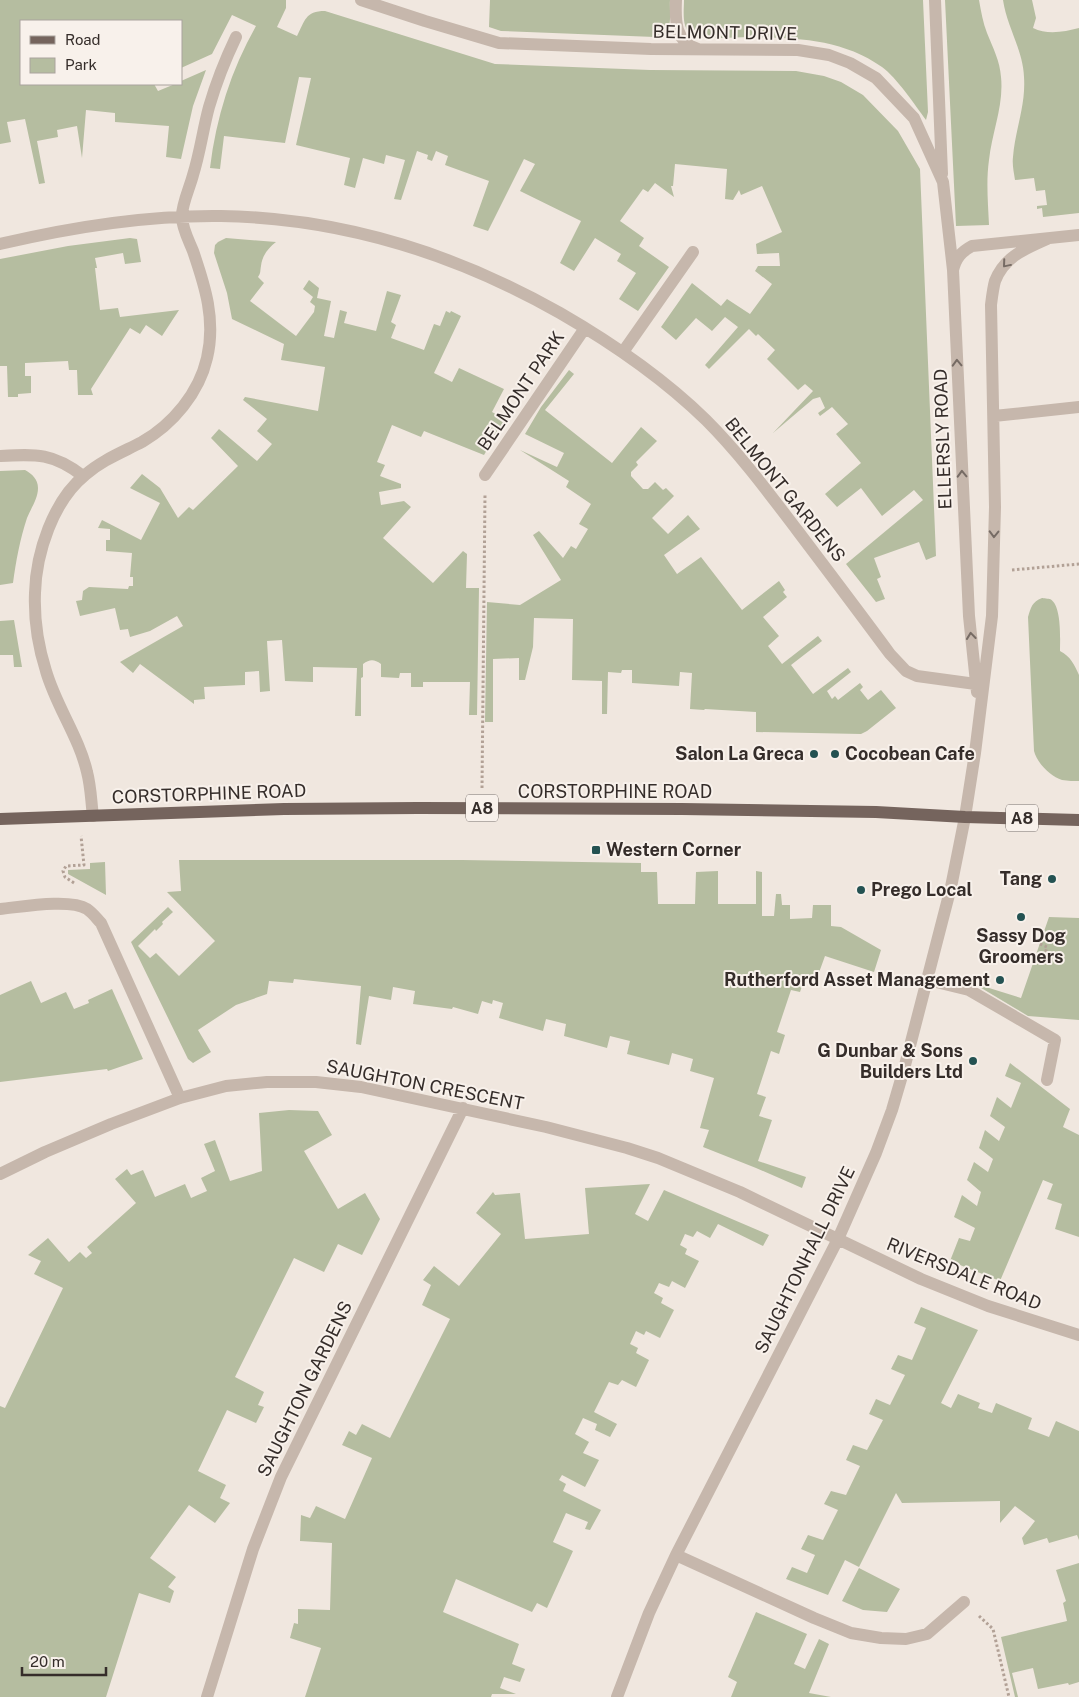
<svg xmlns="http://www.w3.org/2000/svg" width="1079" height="1697" font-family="'Public Sans',sans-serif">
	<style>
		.green { fill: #b5bda0 }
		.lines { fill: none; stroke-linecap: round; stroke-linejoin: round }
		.path { stroke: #b2a196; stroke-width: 3; stroke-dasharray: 2.5 2.5; stroke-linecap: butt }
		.minor { stroke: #c6b7ac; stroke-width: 12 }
		.major { stroke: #75645d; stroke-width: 12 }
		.oneway { stroke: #766b64 }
		.poi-dot { fill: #245252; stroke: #f8f1eb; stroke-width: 2 }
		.labels { text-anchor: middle; stroke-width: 4; stroke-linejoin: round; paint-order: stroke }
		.shield { fill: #f8f1eb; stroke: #706864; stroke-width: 1 }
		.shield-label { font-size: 16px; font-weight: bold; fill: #352d2a }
		.street-label { font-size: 18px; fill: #352d2a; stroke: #f8f1eb }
		.poi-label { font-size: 18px; font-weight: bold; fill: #352d2a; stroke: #f8f1eb; text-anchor: end }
	</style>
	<rect width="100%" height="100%" fill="#f0e7df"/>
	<path class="green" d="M0,0H286V8L277,27L297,36C305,21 305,11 325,11L495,64L650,70L796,71L824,76L841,82L863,95L898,131L920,169L936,556L926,560L919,542L874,558L881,577L877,579L885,599L876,602L846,564L923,500L914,490L882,516L861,488L837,507L825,494L861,463L836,434L848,424L832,407L820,416L818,413L825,408L820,397L813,399L773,433L813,391L805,384L798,390L767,359L775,350L758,334L756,336L749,329L709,369L705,365L738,327L725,317L712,331L696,318L676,340L661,327L692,283L721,306L727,299L750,314L772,284L755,271L758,266H780L779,253L757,254L756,244L782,232L762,186L741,195L739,190L733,200L725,199L727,169L675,164L673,186H671L674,197L655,183L648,192L643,189L620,221L644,238L639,246L669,267L638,311L619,299L636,273L617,261L621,254L595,238L574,271L560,263L581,221L520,191L535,164L524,159L488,231L473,226L489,181L445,165L448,156L436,151L432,161L427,159L428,155L417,151L401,200L394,199L405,160L386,155L384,164L363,158L355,188L344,185L350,158L296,145L311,78L299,77L285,143L224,136L220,169L210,168C216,118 231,70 256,26L232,15L212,54L181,68V21H21V84H154L158,91L175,84H181V81L206,70L193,106L181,159L166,157L169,126L115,122V113L86,110L82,158L77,126L57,130L58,137L37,141L45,183L39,184L25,119L7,122L11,142L0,144Z
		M490,0H670C669,15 675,34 655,37L501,31L489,27Z
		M684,0H923L928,112L926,120C915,105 897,78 882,67C842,39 798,38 751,37C732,37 712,40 693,36C681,29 684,12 684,0Z
		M945,0H979C981,11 983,23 987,33C993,48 1000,61 1001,77C1004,105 992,132 989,160C986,181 988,203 989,225L956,226Z
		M1003,0H1032L1036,18L1033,28C1047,35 1064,32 1079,28V213L1043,217L1042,208L1037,209V206L1047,205L1045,190L1036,191L1034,178L1015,180C1014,173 1012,165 1013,157C1015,130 1026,105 1024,77C1023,50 1007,27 1003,0Z
		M130,238L137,239L141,262L125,264L123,253L95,258L97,268H95L100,310L118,308L120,317L179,310L162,336L146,325L140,334L130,328L91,389L93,395H78L77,370H69L68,361L25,363V376H31V393L18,394V397H8L7,366H0V259L68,246Z
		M226,238L276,242C268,248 262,256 261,266C260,271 261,273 258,277L264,283L250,301L296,336L314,312L315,306L310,302L313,297L303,289L309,280L319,288L317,298L331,301L324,336L334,338L340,310L347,312L344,323L376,331L387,291L401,295L391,322L396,325L391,338L424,350L434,324L440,326L446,311L450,313L451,311L461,316L434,373L452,382L459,368L504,389L492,412L505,419L484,455L424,431L421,437L392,425L377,462L385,465L380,476L401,484V488L379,492L381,505L404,501L411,507L383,538L433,583L463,551L467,554L466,588H479L477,715H469L470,682H423V687H411V673H400L399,678L381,677V664C374,659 370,659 363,664V677L361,678V716H355L357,668L313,667V682L285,681L282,640L267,641L270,691L260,692L259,671L245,672V685L204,687L205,699L194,700V704L140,664L133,673L120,662L183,626L177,616L150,631L130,637L128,629L120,630L115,608L80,616L76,601L82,600L83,591L89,587L128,589L129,586H133V577H130L132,553L106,551V540H110V529L98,528L102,520L141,540L160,503L130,488L142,474L160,488L178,518L189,507L193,510L238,466L211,438L219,429L257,461L272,444L257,431L267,419L243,400L245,397L318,411L325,367L281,360L284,344L232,319L227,293L214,253L215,245L218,242Z
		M569,370L574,374L545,410L612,463L641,427L657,441L636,462L638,465L631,472V476L643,489H648L655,482L663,490L666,488L674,496L652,518L668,534L688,515L700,529L664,555L677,574L701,557L742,610L779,581L785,590L783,592L787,597L763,617L779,636L768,646L782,664L818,636L822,641L791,665L813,694L848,668L851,672L827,691L832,699L835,696L838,700L860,683L863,687L860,690L868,700L881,690L896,708L867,731L861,734L756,732V712L705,709L704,710L690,709L692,673L680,672L679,686L632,683V670H622L621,673L608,672L607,714H602V681L572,680L573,619L534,618L533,647L525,680H519V658L493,659V722H485L487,602L520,605L561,580L533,535L539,531L563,558L571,546L576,549L588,529L579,524L591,504L566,487L569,481L520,450L557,467L564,453L525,434L541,407Z
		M25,470C32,474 38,479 38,488C38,499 31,508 27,518C20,539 16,561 13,583L0,585V471Z
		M1042,598C1043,598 1049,599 1050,599C1062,605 1060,640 1060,651C1071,657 1074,664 1079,675V781C1074,781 1068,781 1062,780C1050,776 1037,763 1034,751L1028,617C1031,607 1032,602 1042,598Z
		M14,620L22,667H14L13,655H0V621Z
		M179,860H462L641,863V872H657L658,904H695L696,872L718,871V904H756V871L762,872V916H774L776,894H781L782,905H790V919L812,918L813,905H831V926L841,927L881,950L874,972L825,956L817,978L806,974L800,992L791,990L777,1032L785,1035L779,1054L771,1051L757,1094L766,1097L759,1116L772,1120L758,1161L806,1177L802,1188L756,1168L703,1147L709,1130L700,1128L714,1078L690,1071L693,1059L672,1053L669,1065L627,1054L630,1041L610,1036L607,1048L564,1036L566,1024L546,1019L543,1031L499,1018L503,1003L493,1000L492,1004L482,1001L478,1014L453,1007L452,1009L413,1004L415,991L393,987L391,1000L369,996L361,1045L356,1044L361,986L294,979L293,983L269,981L267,994L236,1005L198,1030L211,1052L193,1063L188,1059L131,942L168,907L173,912L162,922L163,924L156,931L155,929L138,946L150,958L156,953L179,976L215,941L167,892L181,891Z
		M105,862L106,895L68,874V870L90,869V863Z
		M1049,917L1079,918V1020L1028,1016L973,983L1021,998Z
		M31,981L41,1003L66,992L74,1009L89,1003L88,1000L112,989L143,1059L108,1071L107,1069L0,1082V995Z
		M1010,1063L1070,1109L1063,1127L1079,1135V1237L1055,1229L1062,1204L1047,1199L1053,1184L1043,1180L1000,1281L950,1261L959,1238L970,1241L975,1228L954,1217L962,1195L977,1206L981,1192L967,1180L974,1162L988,1172L993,1159L979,1148L985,1130L999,1141L1005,1127L990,1116L997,1097L1011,1108L1021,1083L1005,1076Z
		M289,1110L318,1111L332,1135L304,1151L338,1209L365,1193L380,1219L362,1255L338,1244L324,1272L294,1258L235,1377L264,1392L258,1405L264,1407L256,1423L227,1410L198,1471L226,1485L220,1498L230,1503L215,1523L189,1505L150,1558L176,1577L168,1587L174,1591L170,1603L139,1593L106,1697H0V1406L5,1408L63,1288L34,1274L41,1261L28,1255L48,1238L69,1262L80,1252L86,1258L92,1253L87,1247L136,1203L115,1179L127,1169L131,1175L143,1170L155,1197L185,1184L191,1198L207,1191L201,1178L215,1171L204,1144L215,1140L230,1181L262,1171L259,1113Z
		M650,1184L635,1214L648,1221L664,1190L769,1235L763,1246L718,1224L710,1238L697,1231L693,1237L685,1234L680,1245L687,1249L685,1254L699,1261L685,1288L672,1281L669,1287L659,1283L654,1293L663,1298L661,1303L674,1310L660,1338L646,1331L644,1335L636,1331L630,1344L638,1348L636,1353L649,1360L636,1387L622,1380L618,1385L609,1382L594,1412L617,1424L610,1437L595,1430L597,1424L583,1418L575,1434L589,1442L583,1453L599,1460L585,1487L562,1475L559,1480L566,1484L563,1491L601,1510L590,1530L585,1529L588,1522L566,1513L553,1542L573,1551L547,1608L537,1603L532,1612L456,1579L443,1612L519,1644L512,1664L525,1669L520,1682L504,1677L500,1688L516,1694H492L491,1697H305L321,1648L290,1638L294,1623L298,1624V1609L330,1610L332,1543L300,1541L301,1515L310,1518L316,1506L345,1519L372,1458L342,1445L349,1431L356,1435L362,1424L390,1438L450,1319L422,1305L431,1285L423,1280L434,1266L459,1286L501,1234L476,1213L493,1192L495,1195L520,1193L525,1239L589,1234L585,1188Z
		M921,1307L978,1330L941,1403L951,1408L958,1394L980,1403L978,1408L992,1413L996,1403L1032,1418L1028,1429L1049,1437L1056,1421L1079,1431V1540L1077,1535L1049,1543L1047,1538L1024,1545L1022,1538L1035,1521L1015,1506L1000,1523V1501L902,1503L896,1493L859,1567L845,1560L828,1595L786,1579L792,1567L807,1573L815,1555L801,1549L808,1535L823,1540L838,1510L824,1504L831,1491L846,1495L860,1466L846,1460L853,1445L867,1450L883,1420L869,1414L876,1399L890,1405L905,1375L891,1369L898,1355L912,1360L926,1328L914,1323Z
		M1079,1563V1682L1069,1685L1068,1683L1038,1689L1033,1668L1012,1673L1018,1697H1015L1001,1637L1067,1621L1063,1603L1066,1601L1056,1570Z
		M859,1568L900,1589L887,1612L863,1610L842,1601Z
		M756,1612L807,1634L794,1664L805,1669L819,1639L829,1644L809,1693L831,1697H731L737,1682L728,1677Z"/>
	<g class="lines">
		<path class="path" d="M1012,570L1079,564
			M482,788L485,494
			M74,883L65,877L63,871L66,866L84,865L81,836
			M1040,944L1047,947L1043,960
			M979,1616L993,1629L1009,1697"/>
		<path class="minor" d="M361,0L425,21L499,43L651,49L798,50L829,55L850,63L876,78L914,118L943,182L953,270
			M676,0C675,21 675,42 698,49
			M935,0L942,174
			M0,244C72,227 147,215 221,216C341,218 456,254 560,313C612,343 663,378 706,420C740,454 768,492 797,530C828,571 859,612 890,654L906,671L917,676L983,685
			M623,352L693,252
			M994,416L1079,407
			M0,456C37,454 53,453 83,476
			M485,475L585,328
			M977,692L969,616L953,270C956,258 961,252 972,246L1079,235
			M93,816C91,801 91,787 87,772C79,737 56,706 46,671C38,646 34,618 35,593C36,553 53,501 85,475C102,460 123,452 142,442C173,424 199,393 207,358C216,320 205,286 193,251C189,241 182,228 182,217C181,206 190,187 193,175C200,153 203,129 209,107C216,83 225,60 236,37
			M0,909C21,907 70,898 87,909C93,913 97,919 101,923L180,1098
			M928,980L969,990L1055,1040L1047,1080
			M0,1174L45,1152L111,1124L180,1098L226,1086L267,1082H316L361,1087L546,1127L627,1148L658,1158L740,1192L921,1279L988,1306L1079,1335
			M676,1555L814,1618L851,1633L881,1638L906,1639L927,1634L964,1602
			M207,1697L253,1549L281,1477L463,1108
			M617,1697L649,1613L676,1555L838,1239L876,1153L892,1110L904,1069L951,887L965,817L975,753L992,616L995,507L991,305C992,297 993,288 995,281C1005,256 1025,249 1047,239"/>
		<path class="major" d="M0,819L284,809L418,808L682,809L876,812L965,817L1079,820"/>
	</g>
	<defs><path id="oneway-chevron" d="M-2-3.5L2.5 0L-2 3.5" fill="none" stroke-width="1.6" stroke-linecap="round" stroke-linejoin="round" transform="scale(1.25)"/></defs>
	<g class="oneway">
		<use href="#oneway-chevron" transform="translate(1006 264) rotate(130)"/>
		<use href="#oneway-chevron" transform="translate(957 363) rotate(-92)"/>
		<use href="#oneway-chevron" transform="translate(962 474) rotate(-92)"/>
		<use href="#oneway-chevron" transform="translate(994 534) rotate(91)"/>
		<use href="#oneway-chevron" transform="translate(971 636) rotate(-96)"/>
	</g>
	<g class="poi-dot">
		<circle cx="814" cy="754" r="5"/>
		<circle cx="835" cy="754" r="5"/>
		<rect x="591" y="845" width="10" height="10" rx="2.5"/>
		<circle cx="1052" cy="879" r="5"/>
		<circle cx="861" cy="890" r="5"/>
		<circle cx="1021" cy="917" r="5"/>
		<circle cx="1000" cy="980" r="5"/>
		<circle cx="973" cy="1061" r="5"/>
	</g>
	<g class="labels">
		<g class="shield">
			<rect x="466" y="794.5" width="32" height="27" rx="4"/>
			<rect x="1006" y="804.5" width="32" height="27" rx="4"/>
		</g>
		<g class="shield-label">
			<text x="482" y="814">A8</text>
			<text x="1022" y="824">A8</text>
		</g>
		<g class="street-label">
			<text transform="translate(725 33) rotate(1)" y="6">BELMONT DRIVE</text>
			<text transform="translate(521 391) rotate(-56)" y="6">BELMONT PARK</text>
			<text transform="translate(943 439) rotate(-92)" y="6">ELLERSLY ROAD</text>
			<text transform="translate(785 490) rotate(51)" y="6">BELMONT GARDENS</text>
			<text x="615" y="798">CORSTORPHINE ROAD</text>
			<text transform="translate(209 794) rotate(-2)" y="6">CORSTORPHINE ROAD</text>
			<text transform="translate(425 1085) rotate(11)" y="6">SAUGHTON CRESCENT</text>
			<text transform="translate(805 1260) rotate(-64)" y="6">SAUGHTONHALL DRIVE</text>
			<text transform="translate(964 1274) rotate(22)" y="6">RIVERSDALE ROAD</text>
			<text transform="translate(305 1389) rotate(-64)" y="6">SAUGHTON GARDENS</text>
		</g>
		<g class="poi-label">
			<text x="804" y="760">Salon La Greca</text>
			<text x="845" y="760" text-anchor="start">Cocobean Cafe</text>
			<text x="606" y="856" text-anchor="start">Western Corner</text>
			<text x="1042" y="885">Tang</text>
			<text x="871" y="896" text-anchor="start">Prego Local</text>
			<text x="1021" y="942" text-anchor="middle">Sassy Dog<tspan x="1021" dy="21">Groomers</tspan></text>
			<text x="990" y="986">Rutherford Asset Management</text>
			<text x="963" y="1057">G Dunbar &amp; Sons<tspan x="963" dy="21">Builders Ltd</tspan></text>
		</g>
	</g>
	<rect x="20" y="20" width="162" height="65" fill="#f8f1eb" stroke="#aaa39e"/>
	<rect x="30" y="36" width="25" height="8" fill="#75645d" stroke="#aaa39e"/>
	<text x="65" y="45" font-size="15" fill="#352d2a">Road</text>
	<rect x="30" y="58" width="25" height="15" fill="#b5bda0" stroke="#aaa39e"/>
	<text x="65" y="70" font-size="15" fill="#352d2a">Park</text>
	<path d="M22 1667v8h84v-8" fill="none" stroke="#352d2a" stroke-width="2.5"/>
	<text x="30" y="1667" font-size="15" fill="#352d2a" stroke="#f8f1eb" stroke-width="4" paint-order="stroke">20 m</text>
</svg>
